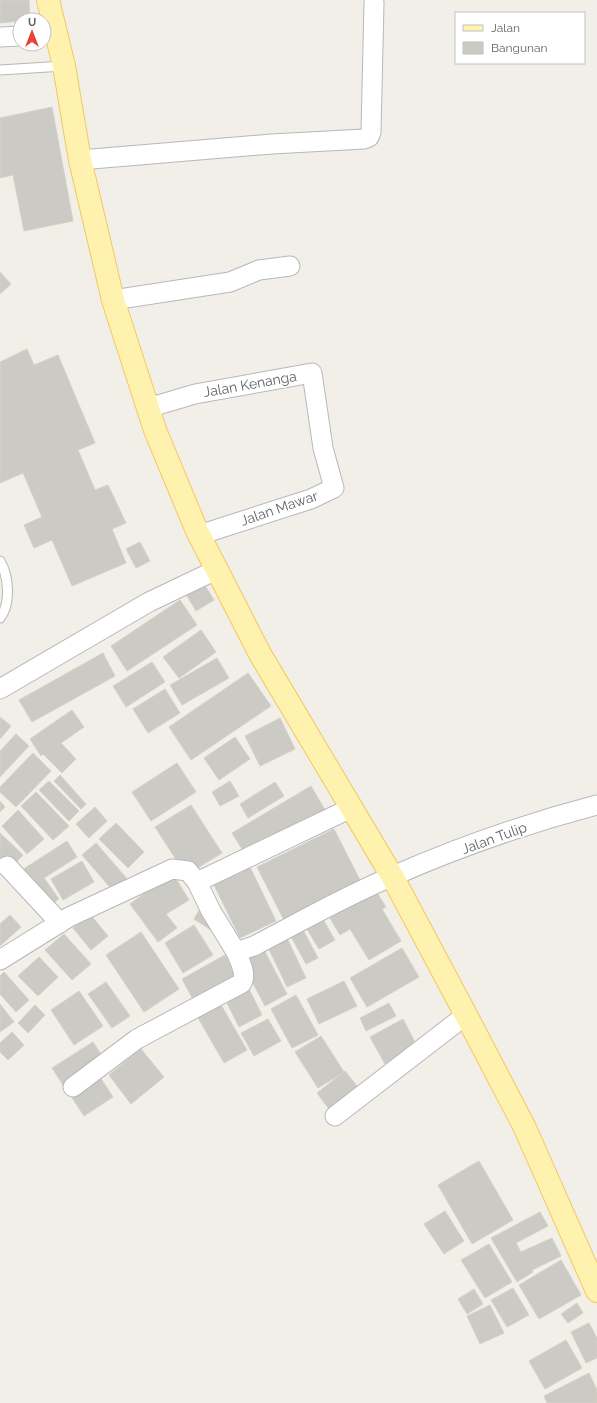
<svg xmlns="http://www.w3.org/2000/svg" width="597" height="1403" font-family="Raleway,sans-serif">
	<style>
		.building { fill: #cccac5; stroke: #d6d1c6 }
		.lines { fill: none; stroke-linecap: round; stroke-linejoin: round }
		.service-casing { stroke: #b5b8bc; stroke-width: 11 }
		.minor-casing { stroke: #b5b8bc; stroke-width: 21 }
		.primary-casing { stroke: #f2c960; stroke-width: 24 }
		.service { stroke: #fff; stroke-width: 9 }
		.minor { stroke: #fff; stroke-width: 19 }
		.primary { stroke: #fff2af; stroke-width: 22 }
		.labels { text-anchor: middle; stroke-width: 3; stroke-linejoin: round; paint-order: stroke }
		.street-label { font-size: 14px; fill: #5f6368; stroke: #fff }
	</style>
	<rect width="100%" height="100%" fill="#f1efe8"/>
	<path class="building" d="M0,0H29L30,20L0,23Z
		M52,107L73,221L24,231L13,175L0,178V118Z
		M0,272L11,284L0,294Z
		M27,349L34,365L58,355L95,443L78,450L95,490L108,485L126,523L112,529L126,563L72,586L52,540L34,548L24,525L42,517L23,473L0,483V362Z
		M140,542L150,561L136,568L126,549Z
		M204,584L214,600L196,611L186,594Z
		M180,600L197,625L127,671L111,646Z
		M201,630L216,652L179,678L163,657Z
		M103,653L115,676L32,722L19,700Z
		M217,658L229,678L182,705L170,685Z
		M152,662L165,682L126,707L113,686Z
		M248,673L271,706L191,760L169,727Z
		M165,689L180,713L148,733L133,709Z
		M72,710L84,727L61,743L76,759L62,773L43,754L41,756L30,739Z
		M0,717L11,726L0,739Z
		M280,718L295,749L260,766L245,736Z
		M16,734L29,746L0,777V751Z
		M235,737L250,759L219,780L204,758Z
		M33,753L51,771L16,807L0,792V787Z
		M177,763L196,792L151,821L132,792Z
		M60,775L86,804L81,809L54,781Z
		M49,781L79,811L69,821L39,790Z
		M230,781L239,796L220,806L212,792Z
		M275,782L284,796L248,818L240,804Z
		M311,786L328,815L250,862L232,833Z
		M36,792L69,826L53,840L21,806Z
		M0,801L5,807L0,812Z
		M191,805L222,853L186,875L155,827Z
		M95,807L107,821L89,838L76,824Z
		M18,810L44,839L27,854L2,826Z
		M116,823L144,852L128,868L99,839Z
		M334,829L363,886L286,924L257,867Z
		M0,833L23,855L10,869L0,859Z
		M67,841L77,857L44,878L59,899L45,909L19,872Z
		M96,843L129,881L115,893L82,855Z
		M82,861L94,882L63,900L51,879Z
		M249,865L276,921L240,938L213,883Z
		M175,877L189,900L166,914L177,928L158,942L130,904L149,890Z
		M372,885L386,907L382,909L401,941L369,960L350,929L340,935L327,913Z
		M203,904L217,934L194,919Z
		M90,914L108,936L91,950L73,928Z
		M10,915L21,927L0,946V924Z
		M321,916L335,940L319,949L305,926Z
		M194,925L213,955L183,973L165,943Z
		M301,926L318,958L306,964L289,933Z
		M141,932L179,989L144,1012L106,955Z
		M284,932L306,978L287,987L265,941Z
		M64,934L91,964L72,980L45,950Z
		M262,946L287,994L265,1006L239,957Z
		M402,948L419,977L367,1007L350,978Z
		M225,955L239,981L196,1005L182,979Z
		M39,957L58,977L38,996L18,976Z
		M4,972L29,1000L16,1012L0,994V976Z
		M344,981L357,1006L319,1024L307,999Z
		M106,982L130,1016L112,1028L88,994Z
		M248,987L262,1015L239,1027L225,999Z
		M79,991L103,1026L74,1045L51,1010Z
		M296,995L318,1035L292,1048L271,1009Z
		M220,1003L247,1050L224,1063L197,1016Z
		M389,1003L396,1016L366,1031L360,1018Z
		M0,1004L14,1022L0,1032Z
		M35,1005L45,1015L28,1033L18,1023Z
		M268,1019L281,1041L254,1056L241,1033Z
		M403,1019L417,1046L385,1064L370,1037Z
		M12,1032L24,1045L8,1060L0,1052V1043Z
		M321,1036L344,1072L318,1088L295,1052Z
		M93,1042L106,1062L65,1088L52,1068Z
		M141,1049L164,1077L131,1104L109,1075Z
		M345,1071L361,1091L332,1113L317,1093Z
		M98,1074L113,1097L84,1116L69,1093Z
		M479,1161L513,1220L472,1244L438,1185Z
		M445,1211L464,1241L444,1254L424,1224Z
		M540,1212L548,1226L516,1243L521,1252L552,1238L561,1256L532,1270L533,1272L517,1282L491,1238Z
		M489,1244L512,1282L485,1298L461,1260Z
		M561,1260L581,1295L539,1319L519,1285Z
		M513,1288L529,1315L507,1327L491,1300Z
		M474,1289L483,1304L467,1314L458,1299Z
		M577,1303L583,1313L568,1323L561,1314Z
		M490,1305L504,1333L480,1344L467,1316Z
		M589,1323L597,1338V1358L586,1363L571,1332Z
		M566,1340L582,1368L545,1389L529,1361Z
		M589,1373L597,1390V1403H547L544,1396Z"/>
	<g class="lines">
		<g class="service-casing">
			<path id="service" d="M0,70L64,66
				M0,561C9,576 11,604 0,618"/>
		</g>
		<g class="minor-casing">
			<path id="minor" d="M0,37L20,36
				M80,160L272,144L364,139L369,137L371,132L374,3
				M113,300L230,282L259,270L290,266
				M148,408L195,394L312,373L323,448L334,488L311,499L199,535
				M0,689L149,602L216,570
				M7,866L60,923
				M197,882L351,808
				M0,960L69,917L172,869L188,871L197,882L211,911L236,952L254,946C300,922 345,896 393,876C459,847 528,823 597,805
				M73,1087L137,1039L242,983C247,974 240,962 236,952
				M335,1116L466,1015"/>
		</g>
		<g class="primary-casing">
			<path id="primary" d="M48,0L64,66L80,160L113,300L155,430L197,531L260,654L392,876L466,1015L524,1126L597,1291"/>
		</g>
		<use href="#service" class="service"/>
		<use href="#minor" class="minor"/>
		<use href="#primary" class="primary"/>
	</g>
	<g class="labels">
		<g class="street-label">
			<text transform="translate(250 384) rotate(-10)" y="5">Jalan Kenanga</text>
			<text transform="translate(279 508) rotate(-19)" y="5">Jalan Mawar</text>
			<text transform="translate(494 838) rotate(-20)" y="5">Jalan Tulip</text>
		</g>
	</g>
	<rect x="455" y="12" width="130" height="52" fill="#ffffff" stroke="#bfc1c3"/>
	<rect x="463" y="25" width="20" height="6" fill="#fff2af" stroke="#bfc1c3"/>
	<text x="491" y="32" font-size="12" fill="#5f6368">Jalan</text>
	<rect x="463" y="42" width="20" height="12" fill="#cccac5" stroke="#bfc1c3"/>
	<text x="491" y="52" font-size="12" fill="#5f6368">Bangunan</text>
	<g transform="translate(32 32)"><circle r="19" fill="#ffffff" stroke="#bfc1c3"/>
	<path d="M0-3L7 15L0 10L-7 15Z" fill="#ea4335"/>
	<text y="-6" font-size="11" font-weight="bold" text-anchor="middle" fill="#5f6368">U</text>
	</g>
</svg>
